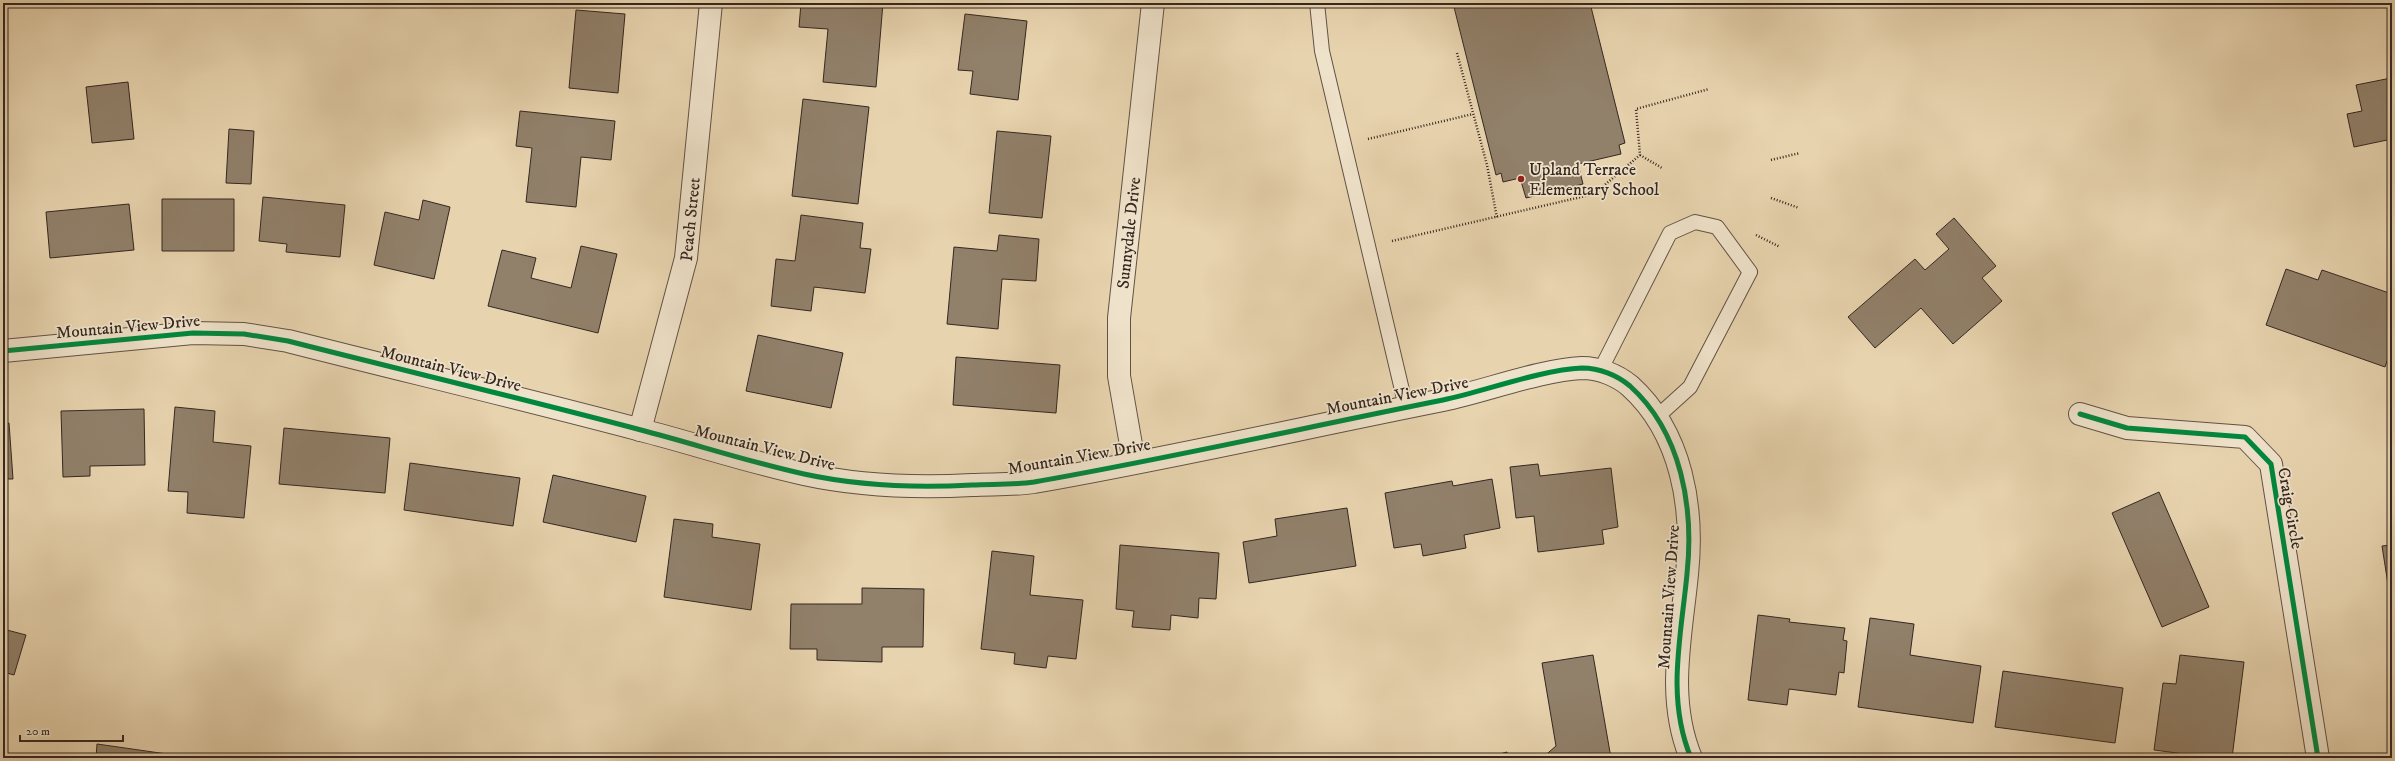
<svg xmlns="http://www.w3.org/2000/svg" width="2395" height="761" font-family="'IM FELL DW Pica',serif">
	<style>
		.building { fill: #91806a; stroke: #342721 }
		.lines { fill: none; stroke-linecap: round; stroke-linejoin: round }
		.lane-casing { stroke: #615244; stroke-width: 16 }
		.street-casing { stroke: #615244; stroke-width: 24 }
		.path { stroke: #342721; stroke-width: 2.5; stroke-dasharray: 1 2; stroke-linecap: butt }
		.lane { stroke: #efe2ca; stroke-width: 14 }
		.street { stroke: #efe2ca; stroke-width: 22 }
		.cycleway-casing { stroke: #efe2ca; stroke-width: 8 }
		.cycleway { stroke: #00873e; stroke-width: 5 }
		.poi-dot { fill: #8f2418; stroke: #efe2ca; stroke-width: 1.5 }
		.labels { text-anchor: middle; stroke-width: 3.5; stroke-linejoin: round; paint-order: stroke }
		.poi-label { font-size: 17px; fill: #342721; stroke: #efe2ca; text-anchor: start }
		.street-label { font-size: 17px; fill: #342721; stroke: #efe2ca }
	</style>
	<rect width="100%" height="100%" fill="#e7d3ae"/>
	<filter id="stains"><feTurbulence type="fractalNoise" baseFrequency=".005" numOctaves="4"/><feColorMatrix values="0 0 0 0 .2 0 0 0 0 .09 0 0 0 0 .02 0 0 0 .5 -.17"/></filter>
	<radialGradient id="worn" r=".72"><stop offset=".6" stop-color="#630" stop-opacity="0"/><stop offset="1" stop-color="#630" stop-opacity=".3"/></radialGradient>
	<path class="building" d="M801,3H883L876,87L823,82L828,29L799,27Z
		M1453,3H1590L1625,143L1619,145L1621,154L1578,164L1583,184L1526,198L1520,178L1503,182L1501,173L1496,175Z
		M576,10L625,14L618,93L569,88Z
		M965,14L1027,21L1018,100L970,94L973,71L958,70Z
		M2391,78L2392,139L2354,147L2347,114L2362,111L2356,85Z
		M128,82L134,139L92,143L86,87Z
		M803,99L869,107L858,204L792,196Z
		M520,111L615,121L611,160L581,157L576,207L526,202L532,148L516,146Z
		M229,129L254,131L251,184L226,183Z
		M997,131L1051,136L1042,218L989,213Z
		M263,197L345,205L340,257L286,252L287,244L259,241Z
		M162,199H234V251H162Z
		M423,200L450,207L434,279L374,265L385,212L419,220Z
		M129,204L134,250L50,258L46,212Z
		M801,215L863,223L860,248L871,249L865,293L814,287L811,311L771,306L776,259L795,261Z
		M1954,218L1996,266L1982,278L2002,301L1953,344L1921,308L1875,348L1848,317L1915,259L1925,270L1949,249L1936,234Z
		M999,235L1039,239L1036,281L1002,279L998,329L947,324L954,247L997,251Z
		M581,246L617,254L598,333L488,306L502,250L536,258L531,278L571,288Z
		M2286,269L2318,280L2322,270L2392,294V346L2385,367L2266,325Z
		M758,335L843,353L831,408L746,391Z
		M956,357L1060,365L1056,413L953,405Z
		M175,407L215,411L213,442L251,446L244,518L187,513L188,492L168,491Z
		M144,409L145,465L90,466V476L63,477L61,411Z
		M9,423L13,479H3V424Z
		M284,428L390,438L385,493L279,484Z
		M410,463L520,478L513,526L404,510Z
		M1538,464L1540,476L1611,468L1618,527L1602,530L1604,544L1538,552L1534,516L1516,518L1510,467Z
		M553,475L646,496L636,542L543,522Z
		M1492,479L1500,528L1464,535L1466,548L1423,556L1421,544L1394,548L1385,493L1452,481L1453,486Z
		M2159,492L2209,607L2162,627L2112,513Z
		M1347,508L1356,566L1249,583L1243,542L1277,536L1275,519Z
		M674,519L713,524L712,537L760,544L751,610L664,597Z
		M1120,545L1219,553L1216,599L1199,598L1198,618L1171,615L1170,630L1132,627L1134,611L1116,609Z
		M2392,545V610L2382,546Z
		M992,551L1034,556L1030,595L1083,600L1076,659L1048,656L1046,668L1014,664L1015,653L981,649Z
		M862,588L924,589L923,647H882V662L817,660V649H790L791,604H862Z
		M1758,615L1790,619L1789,622L1845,628L1843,640L1847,641L1844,673L1839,672L1836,695L1789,689L1787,705L1748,700Z
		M1870,618L1914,624L1910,655L1981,666L1973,723L1858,707Z
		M3,629L26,635L14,675L3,672Z
		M1593,655L1611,758H1542L1556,746L1542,663Z
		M2180,655L2244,662L2232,758H2215L2154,750L2163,683L2176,684Z
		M2003,671L2123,688L2115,743L1995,727Z
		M97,744L174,755V758H96Z
		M1507,752L1508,758H1485Z"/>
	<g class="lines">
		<g class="lane-casing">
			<path id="lane" d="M1317,3L1322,51L1406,407
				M1600,371L1670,233L1695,222L1717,227L1750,272L1690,387L1658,416"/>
		</g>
		<g class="street-casing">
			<g id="street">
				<path d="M3,351L193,333L244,334L288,341C406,371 524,399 641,430C695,444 749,462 804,474C859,486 916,488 972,485C992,484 1014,485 1034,482C1171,458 1307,427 1443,400C1486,391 1540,370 1582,368C1599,368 1617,375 1630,386C1682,433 1694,508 1687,574C1681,637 1666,698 1691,758"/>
				<path d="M2080,414L2127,428L2245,437L2271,464L2318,758"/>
				<path id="s1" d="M640,430L686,258L711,3"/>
				<path id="s2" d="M1134,462L1119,376V318L1153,3"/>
			</g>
		</g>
		<path class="path" d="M1457,53L1487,165L1497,218
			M1368,139L1473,114
			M1640,155L1662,168
			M1771,160L1800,153
			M1771,198L1799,208
			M1756,235L1780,247
			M1392,241L1594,194L1640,155L1636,109L1709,89"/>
		<use href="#lane" class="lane"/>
		<use href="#street" class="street"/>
		<g class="cycleway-casing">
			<path id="cycleway" d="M3,351L193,333L244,334L288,341C406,371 524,399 641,430C695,444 749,462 804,474C859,486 916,488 972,485C992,484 1014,485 1034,482C1171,458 1307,427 1443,400C1486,391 1540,370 1582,368C1599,368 1617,375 1630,386C1682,433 1694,508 1687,574C1681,637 1666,698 1691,758
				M2080,414L2127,428L2245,437L2271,464L2318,758"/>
		</g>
		<use href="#cycleway" class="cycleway"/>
	</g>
	<circle class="poi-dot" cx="1521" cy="179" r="4"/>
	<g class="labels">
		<g class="poi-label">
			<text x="1529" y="175">Upland Terrace<tspan x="1529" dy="20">Elementary School</tspan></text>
		</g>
		<g class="street-label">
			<text dy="6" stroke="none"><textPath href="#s1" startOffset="217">Peach Street</textPath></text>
			<text dy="6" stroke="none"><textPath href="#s2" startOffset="231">Sunnydale Drive</textPath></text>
			<text transform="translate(128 326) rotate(-5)" y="6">Mountain View Drive</text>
			<text transform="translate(451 368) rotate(14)" y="6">Mountain View Drive</text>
			<text transform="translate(1397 395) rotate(-11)" y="6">Mountain View Drive</text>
			<text transform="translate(765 447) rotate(14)" y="6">Mountain View Drive</text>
			<text transform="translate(1079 456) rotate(-10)" y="6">Mountain View Drive</text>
			<text transform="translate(2291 508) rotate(80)" y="6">Craig Circle</text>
			<text transform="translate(1668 597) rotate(-86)" y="6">Mountain View Drive</text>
		</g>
	</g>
	<rect width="2395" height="761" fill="none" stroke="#e7d3ae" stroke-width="16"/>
	<rect x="4" y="4" width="2387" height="753" fill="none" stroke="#342721" stroke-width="2"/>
	<rect x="8" y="8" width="2379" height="745" fill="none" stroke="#342721"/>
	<path d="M20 735v6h103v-6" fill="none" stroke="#342721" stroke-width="2"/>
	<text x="26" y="735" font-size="12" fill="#342721" stroke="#efe2ca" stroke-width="3" paint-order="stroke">20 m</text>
	<rect width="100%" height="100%" filter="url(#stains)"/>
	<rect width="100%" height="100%" fill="url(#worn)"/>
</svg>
